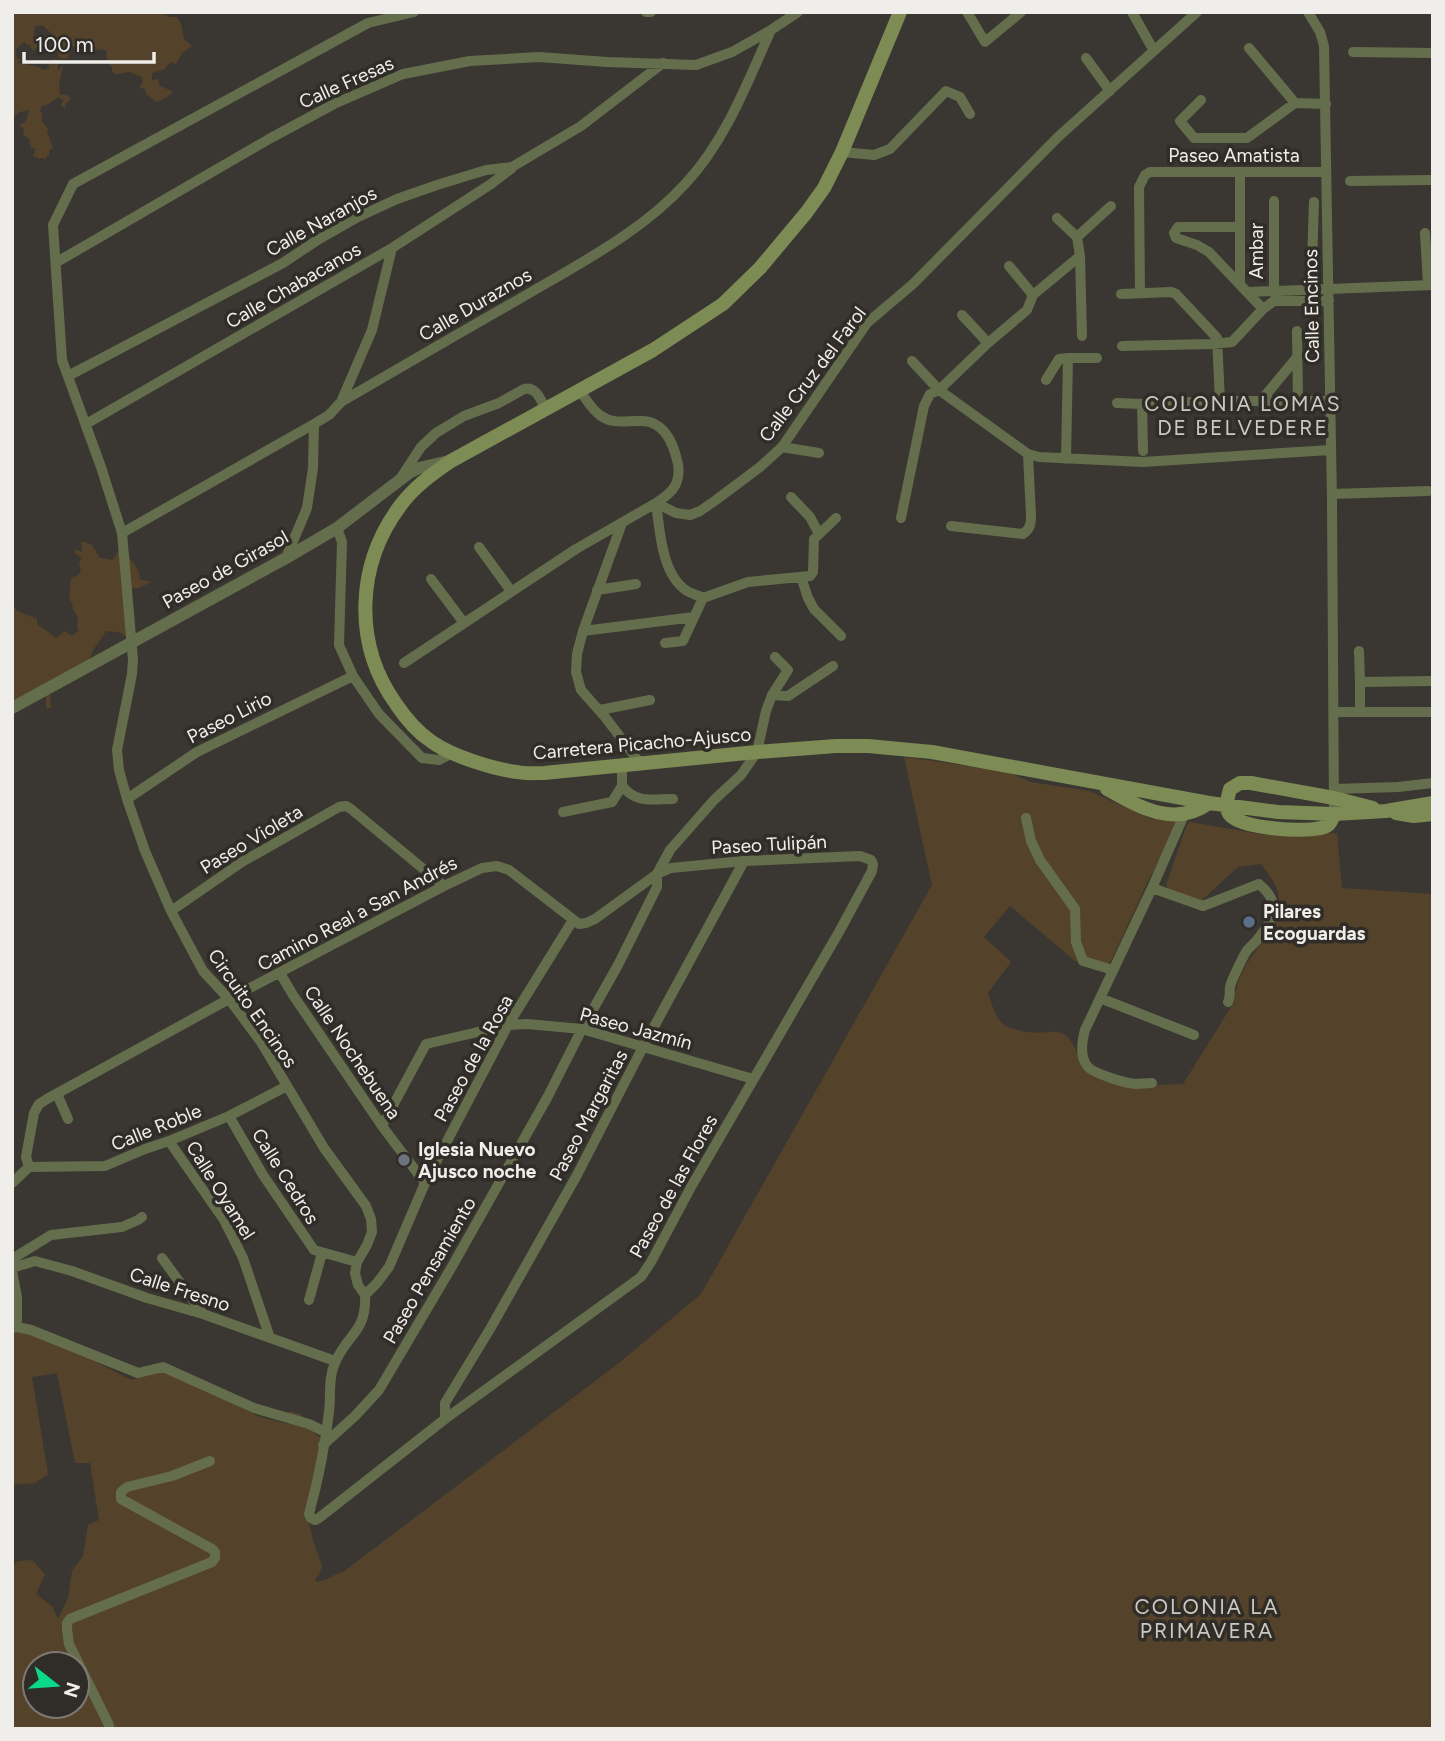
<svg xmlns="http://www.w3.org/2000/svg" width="1445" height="1741" font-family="Figtree,sans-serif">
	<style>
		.green { fill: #54432a; fill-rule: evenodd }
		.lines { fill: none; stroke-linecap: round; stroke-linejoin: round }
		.minor { stroke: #656e4c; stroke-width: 10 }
		.tertiary { stroke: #656e4c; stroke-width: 12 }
		.secondary { stroke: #7d8b54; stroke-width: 14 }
		.service-dot { fill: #5c6f8a; stroke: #302d28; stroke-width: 2.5 }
		.worship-dot { fill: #6b7280; stroke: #302d28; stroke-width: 2.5 }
		.labels { text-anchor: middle; stroke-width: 7; stroke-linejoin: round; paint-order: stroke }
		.street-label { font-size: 19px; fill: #f0eeeb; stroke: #302d28 }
		.poi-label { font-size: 19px; font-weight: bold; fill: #f0eeeb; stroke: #302d28; text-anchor: start }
		.neighbourhood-label { font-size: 21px; letter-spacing: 2px; fill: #ccc8c1; stroke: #302d28 }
	</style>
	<rect width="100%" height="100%" fill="#3a3732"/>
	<path class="green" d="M12,12H160L169,17H177L181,24L184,39L192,46L183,52L176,64L170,62L165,69L152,73V80L158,79L159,85L173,92L167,97L157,102L146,94L145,89L140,88V85L143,84L142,77L130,72L115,74L112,71V67L108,64L106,50L90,49L86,44L79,49L72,46L67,59L60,58L52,41V34L42,25L35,26L33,39L40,43L34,51L30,48L31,44L27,45L25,42H24L16,49L17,59H22L17,63L40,67L42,70L50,68L48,64H52V59L62,60L57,67L59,70L63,65L59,85L60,95L66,94L71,99L66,103L65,108L61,106L63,100L58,97L49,104L42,106L40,111L42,114V121L48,129L47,132L53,148L49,151V156H47L46,159L41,158L40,159L33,156L36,149L31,148L29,139L23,134L24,129L19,125L25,122L30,110L20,112L12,118Z
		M81,541L92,545L100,558L113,560L119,550C129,555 139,568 140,579L151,582L139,588L131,589L130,638L118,632L106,631C101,641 91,649 89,661L50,693L51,708H46V697L12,702V602L17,611L37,619V624L56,638L65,631L72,636L79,630L77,626L78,617L72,608L73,606L69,599L71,578L78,575L81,571L79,563L82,558L76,554L74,549L82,552Z
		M904,757L1005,771L1031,782L1089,791L1152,819L1176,821L1172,837L1148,881L1111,961L1106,965L1075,961L1010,906L984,937L1011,962L988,993C991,1002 995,1016 1002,1023C1006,1027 1011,1028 1017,1030C1053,1040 1064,1014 1081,1063L1133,1088L1158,1085L1183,1084L1234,1002C1235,990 1238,981 1243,971C1255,947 1284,921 1278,892C1275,882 1267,872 1261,864L1238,867L1201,901L1169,889L1166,886L1167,882L1186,827L1189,822L1267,835L1337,833L1342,888L1433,894V1729H12V1567L18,1561L32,1560L45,1574L36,1594L52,1606L58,1619L68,1598L72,1571L83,1556L88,1525L99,1520L90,1463H75L57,1373L32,1377L48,1474L35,1483L12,1485V1330L37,1335L73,1350L131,1380L165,1370L260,1417L289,1424L283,1417L290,1411L302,1415L311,1427L308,1429L313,1431L316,1435L321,1438L324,1476L319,1483L308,1516L312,1537L322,1566L319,1575L315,1579L317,1582C327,1581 333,1574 343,1572L619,1363L701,1294L932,885ZM35,1664H77V1706H35Z"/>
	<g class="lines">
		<path class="minor" d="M646,12H651
			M967,12L985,42L1021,12
			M1132,12L1154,51
			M1308,12L1320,32L1324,46L1332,501L1334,814
			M1249,48L1295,103
			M1353,52L1433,53
			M1086,58L1110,91
			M1201,100L1180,121L1194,138H1247L1295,103L1326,104
			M842,152L874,155L890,149L946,91L960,97L970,114
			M1240,172V284
			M1350,181L1433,180
			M1057,218L1077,237L1080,256L1082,336
			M1238,227H1178L1174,233L1176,238L1197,245L1209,252L1263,309
			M1425,233L1428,285
			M1077,237L1111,206
			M57,262L269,139L334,104L403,74L470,61L539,57L607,62L696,65L732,52L771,30L798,12
			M1009,266L1033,295
			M1247,292L1433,285
			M1140,293L1139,187L1145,175L1150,172H1326
			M1274,293V201
			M1311,293L1314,202
			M1121,294L1171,292L1176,294L1217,338L1220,401
			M962,315L988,343
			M1297,331L1298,401
			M1122,346L1212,344L1232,342L1263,309L1274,301H1329
			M912,361L939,390L1028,454L1039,457L1143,462L1330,450
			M68,376L283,263L316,241L358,217L397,199L437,185L486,170L512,167L581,126L663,63
			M1046,380L1059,359L1068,358
			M580,391C586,399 592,410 601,416C614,425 628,420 643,421C665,422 674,445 678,464C681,484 672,493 656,503C660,530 661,574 687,591C692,594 698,595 703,598
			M341,402L372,330L392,248
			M1260,402L1298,356
			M1117,403L1142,404L1220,401H1330
			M1142,404L1143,451
			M86,424L392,248L491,184L512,168
			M782,447L819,453
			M1066,459L1068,358H1097
			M402,476L421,447L436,433L464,416L499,403L524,389C537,386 541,401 546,410
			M1332,494L1428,491
			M791,497L810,517L819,534
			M901,518L924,406L930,394L939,390L988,343L1027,310L1033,295L1080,256
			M622,523L583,631L577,654L576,672L581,690L605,717L640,763
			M951,526L1023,534C1030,529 1031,524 1031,516L1028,454
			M337,528L342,542L339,645L353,676L379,714L422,758L439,760L452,753
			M122,533L314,424L329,415L341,402C401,367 461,332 521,298C577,265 642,232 686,183C726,140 747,83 771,30
			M479,547L511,591
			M286,558L307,508L313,468L314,424
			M801,577L808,598L814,609L841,636
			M431,579L464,623
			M597,590L636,584
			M703,598L748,582L810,576L813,572L814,539L836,518
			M583,631L694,617
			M665,643L683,641L703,598
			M1359,651L1360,682
			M404,663L576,549L656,503L676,513L690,515L700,511L716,500L760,467L782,447L867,323L913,284L1058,137L1197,12
			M772,695L788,696L833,666
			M600,710L650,700
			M1334,712H1433
			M1360,712V682L1433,681
			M622,786C637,804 651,799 673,799
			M1334,789L1398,787L1433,783
			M127,799L197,752L353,676
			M563,812L612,802L622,786V765
			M1026,818L1031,841L1040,860L1075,909L1076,942L1083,961L1113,970
			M1152,888L1203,906L1259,884C1282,903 1274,919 1257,940C1254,944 1249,947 1246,952C1243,957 1231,981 1230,987C1229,993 1231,996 1228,1002
			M171,911L242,862L339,807L346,806L351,809L444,886
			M280,973L293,995L382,1126L425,1183
			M1100,998L1194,1035
			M1152,1083C1146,1083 1140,1084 1135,1084C1125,1083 1095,1074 1088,1067C1079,1057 1082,1041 1085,1030L1152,888L1184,815
			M57,1094L68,1119
			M229,1116L263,1175L314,1250L357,1262
			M382,1126L426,1044L508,1025L527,1024L582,1029L753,1079
			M169,1141L224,1220L243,1258L270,1338
			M29,1167L26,1157L34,1113L39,1104L47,1099L229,999L444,886L482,868L497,866L509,870L579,924L586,923L595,919L657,874L670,850L714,800L741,775L757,752L766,711L772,695L788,670L775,657
			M29,1167L105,1166L145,1149L169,1141L229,1116L287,1086
			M12,1183L29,1167
			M162,1258L203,1314
			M12,1259L51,1235L122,1227L138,1220L142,1217
			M12,1268L35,1261L72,1271L147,1298L203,1314L335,1361
			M12,1271L17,1297V1327
			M365,1295L358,1285L355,1273L357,1262L367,1245L372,1232L371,1219L366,1206L324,1148L261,1042L229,999L203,971L171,911L145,851L127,799L119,770L117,750L132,674L133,660L122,533L101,467L62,360L53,225L73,184L368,23L414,12
			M309,1300L322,1253
			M12,1328L17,1327L31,1330L138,1373L163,1367L254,1408L309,1424L325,1432
			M445,1419V1403L490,1329L577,1175L643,1047L744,861
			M323,1445L355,1416L379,1390L450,1270L547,1098L582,1029L618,965L657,887V874L671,868L744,861L860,856L871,860L873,864L872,871L839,932L691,1187L651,1262L641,1277L445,1419L319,1518L315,1520L311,1518L309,1514C318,1481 325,1446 329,1412C331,1396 328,1378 335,1363C347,1334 367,1332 365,1295L377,1283L389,1267L425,1183L508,1025L573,920
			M109,1729V1725L69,1644L67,1629V1623L70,1619L212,1562L215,1558V1552L212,1549L121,1499V1492L127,1487L172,1476L210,1461"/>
		<path class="tertiary" d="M12,708L286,558L337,528L409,473L419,468L449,461"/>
		<path class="secondary" d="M900,12L842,152L824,188L806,213L760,268L723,304L653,350L451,461C432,474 414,487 400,506C356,565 353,644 396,704C406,719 417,732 432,742C452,756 493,769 517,772C526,774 535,773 544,773L757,752L836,746H868L932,752L1209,803L1278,812L1334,814L1386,811L1433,803
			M1107,789C1139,807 1174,828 1209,803
			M1396,813L1414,816L1433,814
			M1334,814C1332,820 1330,825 1324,827C1308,833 1242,829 1230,815C1228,813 1227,809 1226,805L1230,789L1240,783H1251L1334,798L1373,808"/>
	</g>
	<circle class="service-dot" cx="1249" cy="922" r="7"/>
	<circle class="worship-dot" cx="404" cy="1160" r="7"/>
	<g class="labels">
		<g class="street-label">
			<text transform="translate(346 82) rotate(-24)" y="7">Calle Fresas</text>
			<text x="1234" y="162">Paseo Amatista</text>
			<text transform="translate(321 221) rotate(-29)" y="7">Calle Naranjos</text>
			<text transform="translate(1256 251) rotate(-90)" y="7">Ambar</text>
			<text transform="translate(293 285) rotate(-30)" y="7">Calle Chabacanos</text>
			<text transform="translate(475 304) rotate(-30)" y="7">Calle Duraznos</text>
			<text transform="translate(1311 306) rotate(-91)" y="7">Calle Encinos</text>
			<text transform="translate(812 374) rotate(-53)" y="7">Calle Cruz del Farol</text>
			<text transform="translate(225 569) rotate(-29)" y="7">Paseo de Girasol</text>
			<text transform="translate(229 717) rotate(-27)" y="7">Paseo Lirio</text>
			<text transform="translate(642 743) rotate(-5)" y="7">Carretera Picacho-Ajusco</text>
			<text transform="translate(251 839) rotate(-31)" y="7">Paseo Violeta</text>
			<text transform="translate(769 844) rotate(-3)" y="7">Paseo Tulipán</text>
			<text transform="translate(357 913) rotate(-28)" y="7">Camino Real a San Andrés</text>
			<text transform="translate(253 1008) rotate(55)" y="7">Circuito Encinos</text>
			<text transform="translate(636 1028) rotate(15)" y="7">Paseo Jazmín</text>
			<text transform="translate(353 1052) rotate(56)" y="7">Calle Nochebuena</text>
			<text transform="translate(473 1058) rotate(-61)" y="7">Paseo de la Rosa</text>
			<text transform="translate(588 1115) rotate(-62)" y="7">Paseo Margaritas</text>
			<text transform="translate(156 1127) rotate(-22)" y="7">Calle Roble</text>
			<text transform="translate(286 1176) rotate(58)" y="7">Calle Cedros</text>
			<text transform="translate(673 1186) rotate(-61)" y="7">Paseo de las Flores</text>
			<text transform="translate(221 1190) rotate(58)" y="7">Calle Oyamel</text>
			<text transform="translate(429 1270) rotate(-60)" y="7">Paseo Pensamiento</text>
			<text transform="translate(180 1289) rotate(18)" y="7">Calle Fresno</text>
		</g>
		<g class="poi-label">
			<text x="1263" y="918">Pilares<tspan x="1263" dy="22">Ecoguardas</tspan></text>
			<text x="418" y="1156">Iglesia Nuevo<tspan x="418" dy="22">Ajusco noche</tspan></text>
		</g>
		<g class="neighbourhood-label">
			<text x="1243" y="411">COLONIA LOMAS<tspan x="1243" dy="24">DE BELVEDERE</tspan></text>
			<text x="1207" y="1614">COLONIA LA<tspan x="1207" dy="24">PRIMAVERA</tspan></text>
		</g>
	</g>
	<rect width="1445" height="1741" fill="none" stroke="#f0eeeb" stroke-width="28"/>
	<g transform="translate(56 1685) rotate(107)"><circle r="33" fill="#302d28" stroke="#7d7a76" stroke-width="2"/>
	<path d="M0-5L12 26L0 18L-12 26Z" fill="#0bd98a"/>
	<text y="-10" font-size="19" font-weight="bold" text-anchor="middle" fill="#f0eeeb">N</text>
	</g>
	<path d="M24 52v10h130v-10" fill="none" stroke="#f0eeeb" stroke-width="3.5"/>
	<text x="35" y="52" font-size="21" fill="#f0eeeb" stroke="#302d28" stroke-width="5" paint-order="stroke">100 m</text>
</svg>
